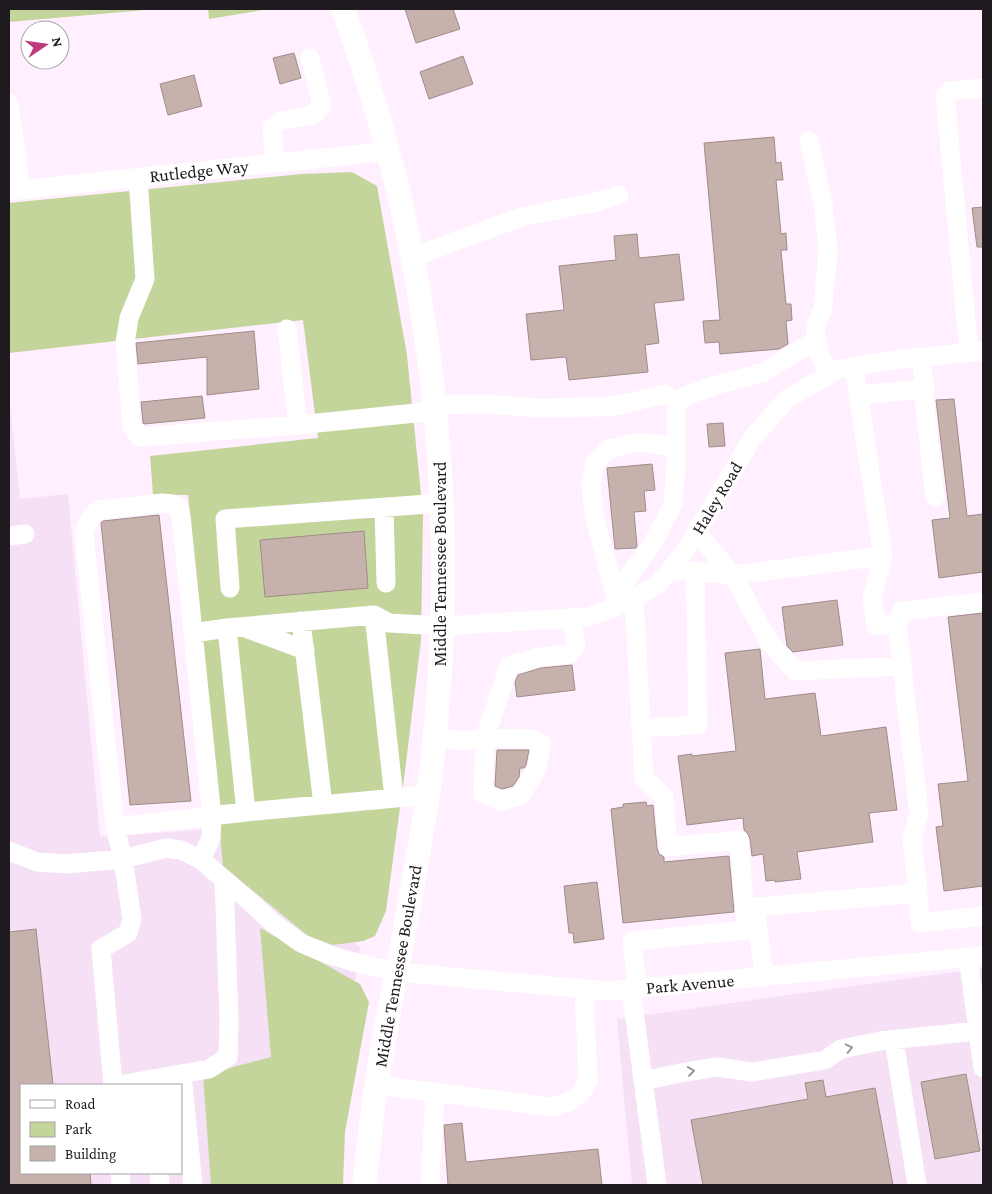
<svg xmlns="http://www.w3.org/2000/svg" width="992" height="1194" font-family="'Crimson Pro',serif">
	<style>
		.built { fill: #f5e0f5; fill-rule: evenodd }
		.green { fill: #c4d59b }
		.building { fill: #c6b1ac; stroke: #a08c87 }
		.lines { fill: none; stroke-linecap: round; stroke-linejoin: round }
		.minor { stroke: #fff; stroke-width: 19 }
		.major { stroke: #fff; stroke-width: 24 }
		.oneway { stroke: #9a989a }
		.labels { text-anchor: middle; stroke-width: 4; stroke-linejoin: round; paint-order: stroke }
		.street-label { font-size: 18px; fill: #1f1a1f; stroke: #fff }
	</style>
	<rect width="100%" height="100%" fill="#ffefff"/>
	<path class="built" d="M9,397L20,499L68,494L100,837L211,829L360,947L327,1185H9ZM21,1085H181V1173H21Z
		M983,968V1185H632L617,1019Z"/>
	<path class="green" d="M9,9H157L9,22Z
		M208,9H263V10L209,19Z
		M352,172L377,186L407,355L423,514L421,640L405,771L386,911L375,936L363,941L333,945L308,936L223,866L188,495H153L150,456L318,438L303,320L9,353V203L302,174Z
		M260,928L360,984L369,1002L345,1132L343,1185H211L203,1075L271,1057Z"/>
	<path class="building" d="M405,9H453L460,29L416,43Z
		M294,53L301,78L280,84L273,58Z
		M463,56L473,84L429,99L420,72Z
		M194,75L202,106L168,115L160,84Z
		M774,137L776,163L781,162L783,180H776L781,234L786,233L787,250H781L786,304H791L792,320L786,321L788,344L779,349L720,354L719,342L705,343L703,321L720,320L704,143Z
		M983,207V247H977L972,208Z
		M637,234L639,258L679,254L684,300L654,303L659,343L645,345L648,372L569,380L566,357L531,360L526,314L564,310L559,266L616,260L614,236Z
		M254,331L259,389L207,395V357L138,364L136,343Z
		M202,396L205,418L144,424L143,423L141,402Z
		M954,399L967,516L983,514V572L939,578L932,520L950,518L936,400Z
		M723,423L725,446L709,447L707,424Z
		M652,464L655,490L644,491L646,511L634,512L637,546L636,548L615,549L607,468Z
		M159,515L191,801L130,805L101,523L103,521Z
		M364,531L368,588L265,597L260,540Z
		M837,600L843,645L793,652L787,646L782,607Z
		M983,613V886L944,891L936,827L943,826L938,784L968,781L948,617Z
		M760,649L765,699L815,693L821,736L886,727L897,810L869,813L873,842L797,852L801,879L775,882V880L766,881L763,854L752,856L750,839L748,834L744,830L743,818L687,825L678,756L692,754V756L736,751L725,653Z
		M572,665L575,690L517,697L515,682L518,675L541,668Z
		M497,750H529L526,765L524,768H520L519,777L513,786L502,789L495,786Z
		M646,802L647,806L653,805L657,848L659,854L664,857V862L729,856L734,912L623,923L611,809L623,807V804Z
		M597,882L604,939L574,943L573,933H569L564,886Z
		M36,929L53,1085H21V1173H90L91,1185H9V932Z
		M966,1074L980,1151L935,1159L921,1082Z
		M823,1080L826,1097L875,1088L893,1185H703L691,1120L808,1099L805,1083Z
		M462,1123L466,1162L598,1149L602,1185H448L444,1125Z"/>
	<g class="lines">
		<path class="minor" d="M9,103L21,189
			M809,141L823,203L828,250L823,307L816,327V340L820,355L829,375
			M275,163L272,128L279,121L313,115L322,106L310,58
			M138,177L145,279L129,318L125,343L132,427L140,437L298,425L435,411
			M9,191L389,151
			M413,257L524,216L593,203L619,195
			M287,329L298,425
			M969,352L945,95L949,91L983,88
			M923,389L935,497
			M858,395L925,389L921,358
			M435,405L488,404L537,408L604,407L625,404L665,394L676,402
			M384,507L386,583
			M696,532L733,575L769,642L795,671L903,666
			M9,536L25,534
			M671,569L733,575L883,556
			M230,588L225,519L442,503
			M634,598L644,778L664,797L668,847L739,840L746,926
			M618,605L594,515L591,485L595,463L608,449L638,442L676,447
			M618,606L623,584L653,543L673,504L676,467V402L690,394L717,385L764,372L816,340
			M374,615L394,798
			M301,621L323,805
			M897,623L902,611L983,602
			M227,628L374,615L389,623L444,626L588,617L618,606L657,585L671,569L687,548L753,437L787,399L838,369L885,361L983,351
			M248,629L305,650
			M641,728L698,725L695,571
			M435,737L462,741L485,738L509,666L539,657L570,654L576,646L572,618
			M485,738L531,739L541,743L537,769L520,796L501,801L483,794Z
			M246,812L428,795
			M115,827L246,812L227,628L193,633
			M9,851L37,862L66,864L123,859L115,827L84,533C87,523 90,516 99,510L162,503L173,504L179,508L181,516L212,817L211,838L201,860
			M918,893L920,923L983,916
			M758,929L756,907L918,893L912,839L919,813L897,623L876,626L872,597L883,556L854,367
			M968,957L983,1068
			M631,989L657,1185
			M638,989L632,941L758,929L764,976
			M894,1040L917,1185
			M182,1074L193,1185
			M643,1081L680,1073L717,1067L752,1072L825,1060L841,1049L880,1041L977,1031
			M113,1085L101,949L128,933L132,920L123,859L166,848L181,850L201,860L247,899L273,923L301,943L327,954L354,962L397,972L608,991L983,956
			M119,1085L209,1069L228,1057L229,1020L224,879
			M377,1085L553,1107C572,1101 579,1099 588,1081L584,989
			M120,1173L121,1185
			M159,1173L160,1185
			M430,1185L435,1092"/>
		<path class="major" d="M343,9C435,260 463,523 429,788C424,826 416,863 410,901C398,968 383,1035 374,1102C370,1129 368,1157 364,1185"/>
	</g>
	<defs><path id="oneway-chevron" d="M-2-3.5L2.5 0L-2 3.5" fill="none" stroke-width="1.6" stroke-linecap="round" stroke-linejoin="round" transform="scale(1.25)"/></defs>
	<g class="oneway">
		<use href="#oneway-chevron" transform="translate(849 1048) rotate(-13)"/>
		<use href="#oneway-chevron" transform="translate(691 1071) rotate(-8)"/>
	</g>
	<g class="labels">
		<g class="street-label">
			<text transform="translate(199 171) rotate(-6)" y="6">Rutledge Way</text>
			<text transform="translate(717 498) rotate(-59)" y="6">Haley Road</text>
			<text transform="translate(440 564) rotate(-90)" y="6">Middle Tennessee Boulevard</text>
			<text transform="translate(398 966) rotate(-80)" y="6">Middle Tennessee Boulevard</text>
			<text transform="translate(690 984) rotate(-5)" y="6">Park Avenue</text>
		</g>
	</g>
	<rect width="992" height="1194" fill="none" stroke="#1f1a1f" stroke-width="20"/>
	<rect x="20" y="1084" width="162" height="90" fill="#ffffff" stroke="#a5a3a5"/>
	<rect x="30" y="1100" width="25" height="8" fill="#ffffff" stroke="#a5a3a5"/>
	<text x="65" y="1109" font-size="15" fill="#1f1a1f">Road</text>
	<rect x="30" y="1122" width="25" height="15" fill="#c4d59b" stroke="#a5a3a5"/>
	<text x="65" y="1134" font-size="15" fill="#1f1a1f">Park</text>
	<rect x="30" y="1146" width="25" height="15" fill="#c6b1ac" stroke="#a5a3a5"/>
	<text x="65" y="1159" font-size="15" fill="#1f1a1f">Building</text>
	<g transform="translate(45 45) rotate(77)"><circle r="24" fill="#ffffff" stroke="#a5a3a5"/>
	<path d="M0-4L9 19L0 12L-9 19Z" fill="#be397d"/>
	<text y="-8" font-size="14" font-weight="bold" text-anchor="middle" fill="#1f1a1f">N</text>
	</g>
</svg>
